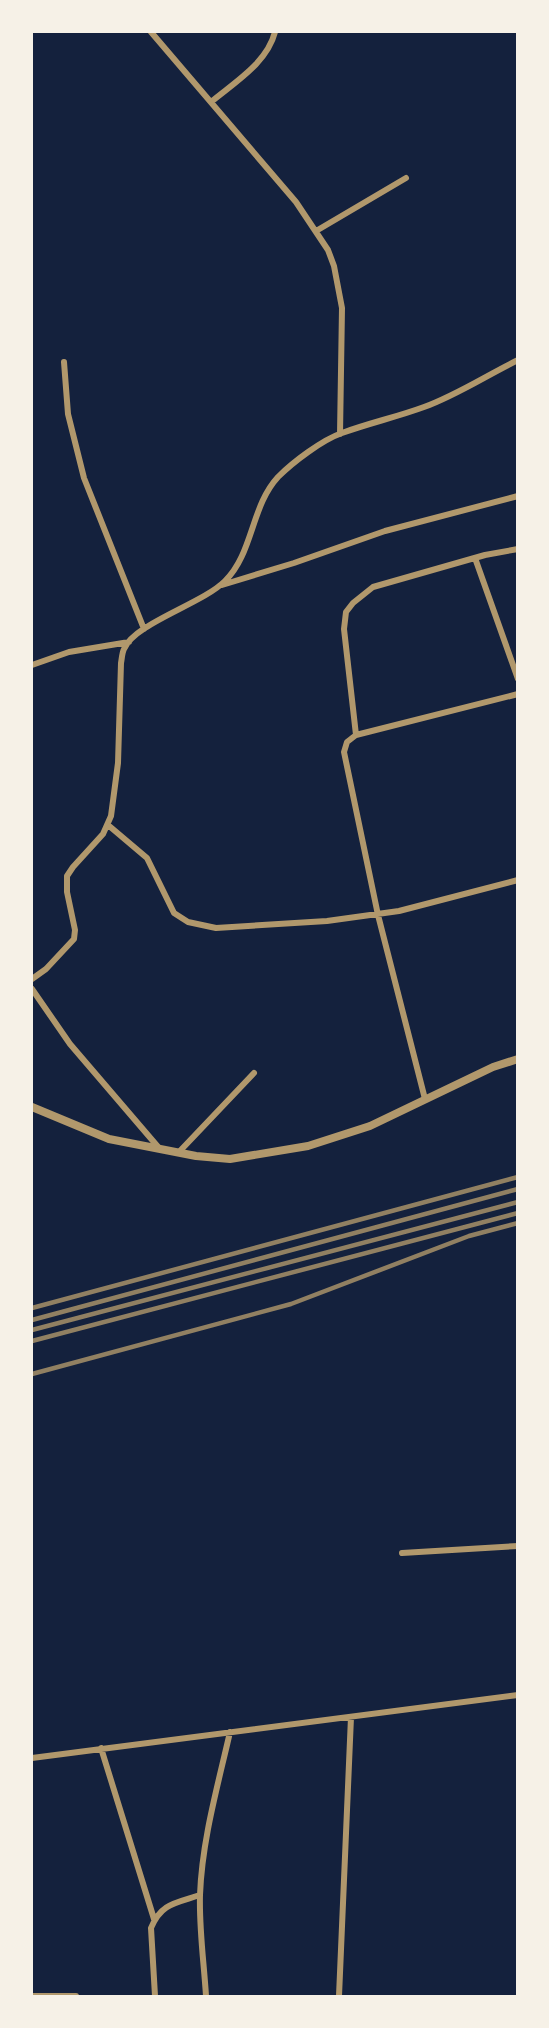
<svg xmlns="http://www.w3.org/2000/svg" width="549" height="2028" font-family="'Roboto Serif',serif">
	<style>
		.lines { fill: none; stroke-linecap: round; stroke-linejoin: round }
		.minor { stroke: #b1986c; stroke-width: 6 }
		.tertiary { stroke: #b1986c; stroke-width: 8 }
		.rail { stroke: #918062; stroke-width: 4.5 }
	</style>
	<rect width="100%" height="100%" fill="#14213d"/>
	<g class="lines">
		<path class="minor" d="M151,32L296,202L328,250L334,266L342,308L340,434
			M211,102C235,82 267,63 275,32
			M316,231L406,178
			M64,362L68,414L84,478L144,629
			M475,558L518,679
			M222,585L294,563L385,531L518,496
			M32,665L69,652L129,642
			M356,735L344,629L346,612L353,603L373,587L485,555L518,549
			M108,825L147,858L174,913L188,922L216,928L327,921L399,911L518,880
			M32,979L46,969L74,939L75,930L67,892V876L73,867L103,834L111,816L118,763L121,663C122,658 122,653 124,649C135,623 202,604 225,581C253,554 251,506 278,477C293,462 322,440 342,433C369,423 397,417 424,407C457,395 487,375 518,360
			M32,989L70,1044L159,1148
			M425,1099L378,915L344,752L347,742L356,735L518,694
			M179,1152L254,1073
			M402,1553L518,1546
			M101,1748L154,1919
			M32,1758L518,1695
			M32,1996H76
			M155,1996L151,1928C161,1903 176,1903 200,1895
			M206,1996C204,1963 199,1929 200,1895C202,1840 218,1785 230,1732
			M339,1996L351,1717"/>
		<path class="tertiary" d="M32,1107L109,1139L196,1156L230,1159L308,1146L370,1126L493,1067L518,1059"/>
		<path class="rail" d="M32,1308L518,1177
			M32,1320L518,1189
			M32,1330L518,1202
			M32,1341L518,1213
			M32,1374L291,1304L469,1236L518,1223"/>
	</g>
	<rect width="549" height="2028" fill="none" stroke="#f6f1e7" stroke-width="66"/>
</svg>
